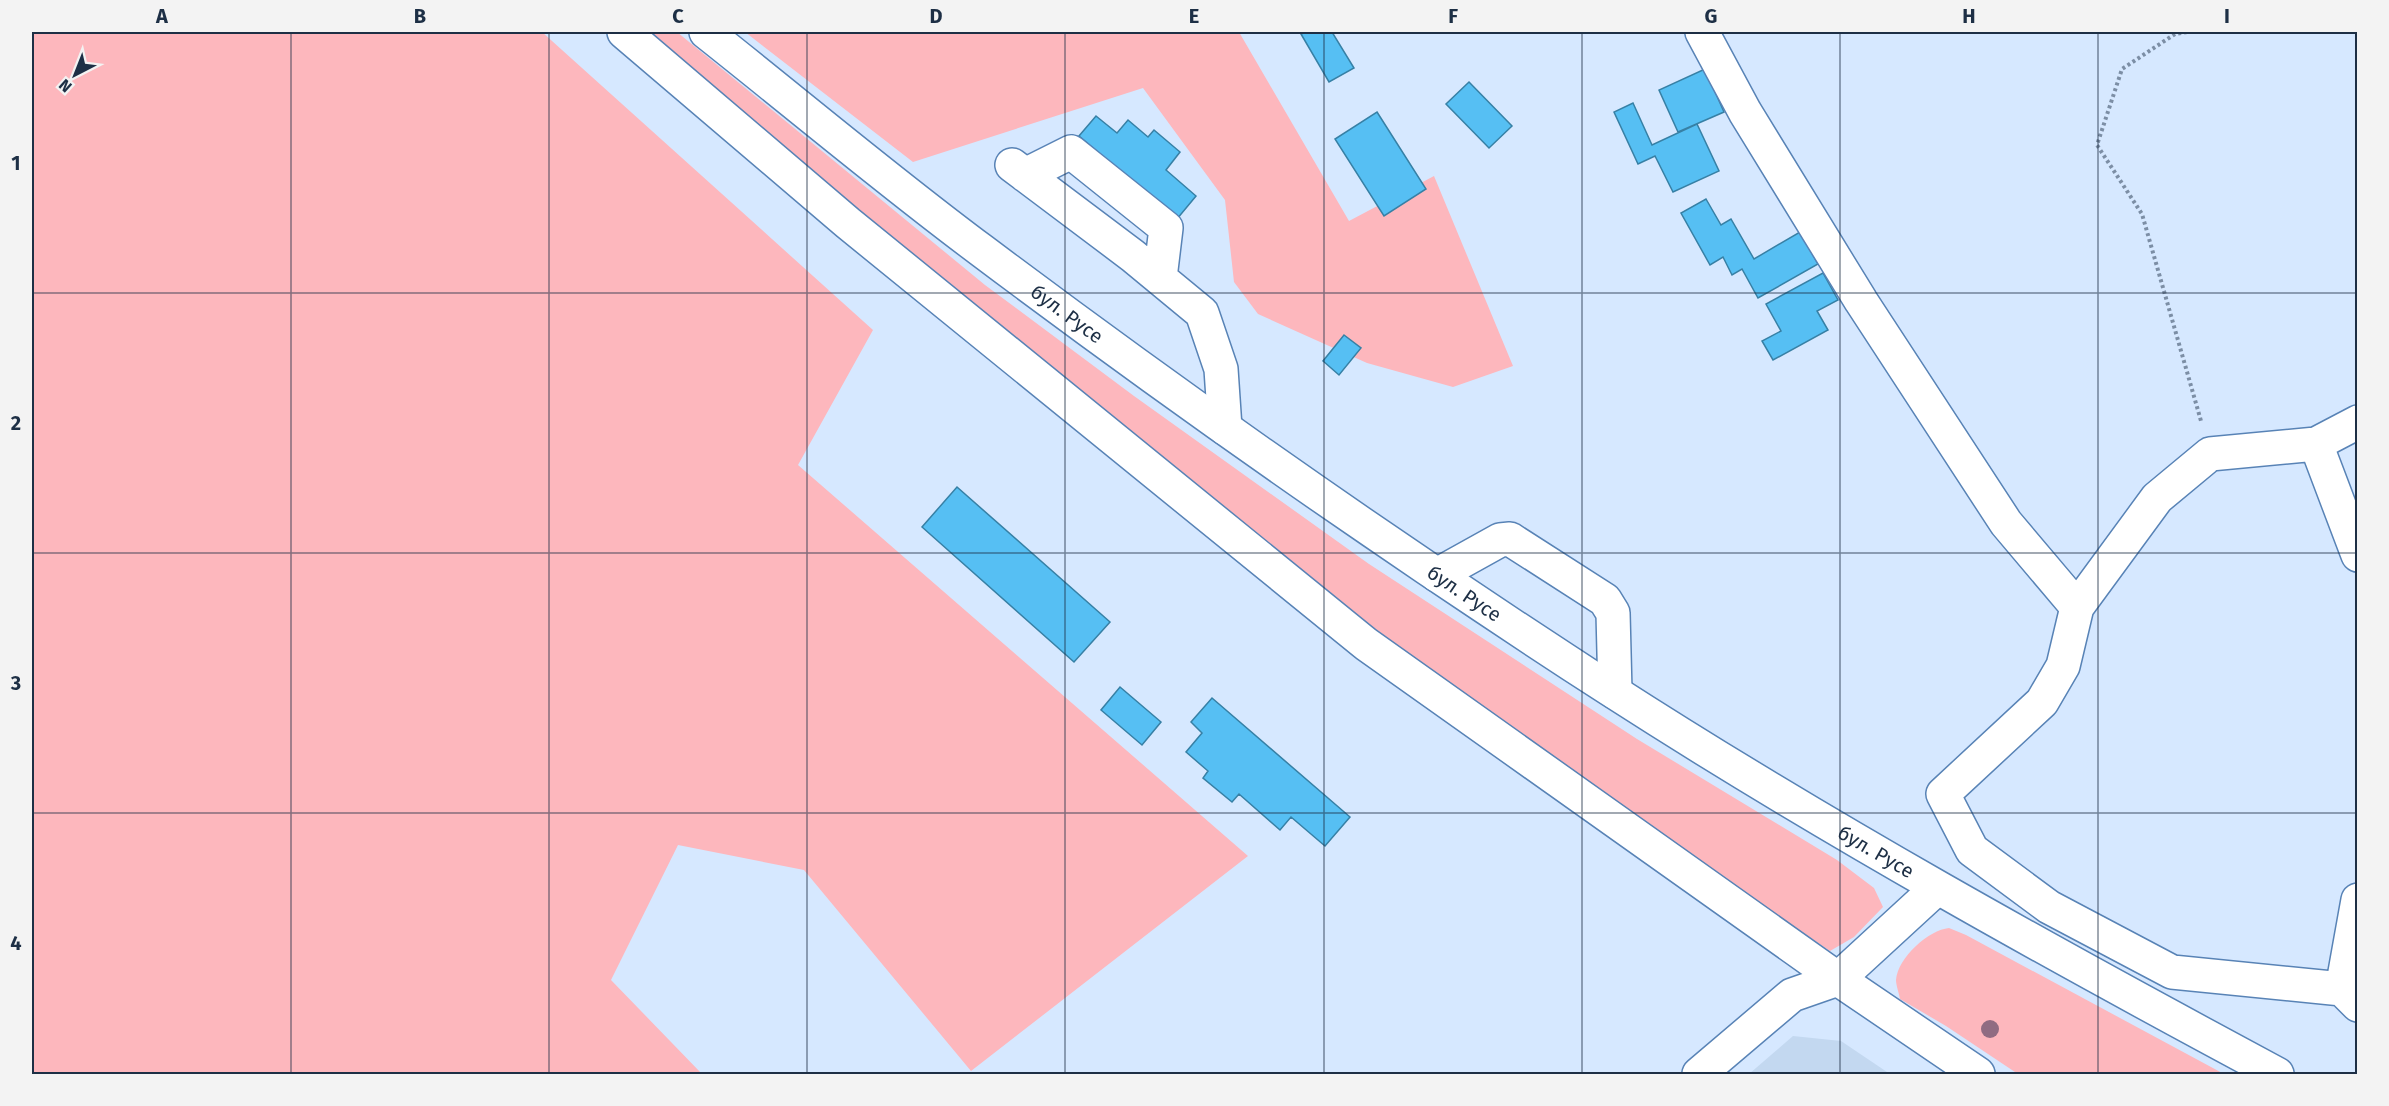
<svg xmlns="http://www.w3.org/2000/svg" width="2389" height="1106" font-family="'Fira Sans',sans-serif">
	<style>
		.built { fill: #c3d8f0 }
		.green { fill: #fdb7bd }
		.building { fill: #56bff3; stroke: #3780a5; stroke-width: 1.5 }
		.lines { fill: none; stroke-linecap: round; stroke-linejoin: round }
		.minor-casing { stroke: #5883b6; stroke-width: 36 }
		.major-casing { stroke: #5883b6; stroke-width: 36 }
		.path { stroke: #7c8ea5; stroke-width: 4; stroke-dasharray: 3 3; stroke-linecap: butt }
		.minor { stroke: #fff; stroke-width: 33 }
		.major { stroke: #fff; stroke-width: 33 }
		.tree { fill: #906c82 }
		.grid { fill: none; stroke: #1d2f45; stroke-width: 1.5; stroke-opacity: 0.55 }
		.labels { text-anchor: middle; stroke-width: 4.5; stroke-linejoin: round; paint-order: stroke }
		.street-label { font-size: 20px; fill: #1d2f45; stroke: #f3f3f3 }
		.neatline { fill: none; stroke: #1d2f45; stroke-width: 2 }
		.grid-label { font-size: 20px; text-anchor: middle; font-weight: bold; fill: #1d2f45 }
	</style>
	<rect width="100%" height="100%" fill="#d6e8ff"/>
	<path class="built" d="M1793,1036L1841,1041L1890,1074H1749Z"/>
	<path class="green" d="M32,32H542L873,330L798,465L1248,856L971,1071L804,870L678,845L611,980L702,1074H32Z
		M643,32H677L985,285L1134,396L1369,564L1637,739L1837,860L1874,888L1883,907L1854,937L1830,951L1649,829L1248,537Z
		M745,32H1239L1349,221L1434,176L1513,366L1453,387L1367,363L1258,314L1234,282L1225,200L1143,88L913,162Z
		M1949,928L1966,935L2224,1074H2018L1946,1026L1900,999C1899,993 1896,985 1896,980C1898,957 1929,930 1949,928Z"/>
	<path class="building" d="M1306,32H1332L1354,68L1329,82L1301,34Z
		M1705,69L1724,112L1678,132L1659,90Z
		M1469,82L1512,126L1489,148L1446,104Z
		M1633,103L1652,145L1697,124L1719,171L1673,192L1655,156L1638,164L1614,112Z
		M1377,112L1426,189L1384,216L1335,139Z
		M1096,116L1117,133L1128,120L1148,137L1154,130L1180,152L1166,170L1196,196L1177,219L1079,136Z
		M1706,199L1721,225L1731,219L1754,259L1800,232L1818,264L1758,298L1742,269L1732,275L1723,257L1710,265L1681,213Z
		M1823,273L1838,300L1817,311L1828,330L1773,360L1762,341L1781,331L1766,304Z
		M1344,335L1361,348L1339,375L1323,361Z
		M957,487L1110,622L1074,662L922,527Z
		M1120,687L1161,722L1142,745L1101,710Z
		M1212,698L1350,817L1325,846L1291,817L1280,830L1239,794L1232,802L1203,778L1208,771L1186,752L1202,733L1191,722Z"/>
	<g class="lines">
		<g class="minor-casing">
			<path id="minor" d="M1702,32L1745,112L1861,301L2006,523L2077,607L2063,666L2042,702L1943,794L1972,850L2049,907L2172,972L2342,989L2358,1005
				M1012,165L1133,256L1202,313L1221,369L1225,428
				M1025,175L1071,152L1166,228L1160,278
				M2316,444L2358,422
				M1437,575L1500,540L1510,539L1605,600L1613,613L1615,692
				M2077,607L2157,498L2210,454L2316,444L2358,555
				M2342,989L2358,900
				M1699,1074L1792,995L1838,979"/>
		</g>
		<g class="major-casing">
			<g id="major">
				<path d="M624,32L848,223L1366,644L1838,979L1978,1074"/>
				<path id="s1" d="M706,32C797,104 887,180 981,250C1186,404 1396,551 1611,690C1827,829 2051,953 2277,1074"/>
				<path d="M1838,979L1937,888"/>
			</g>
		</g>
		<path class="path" d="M2187,32L2175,34L2122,69L2097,145L2142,214L2201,421"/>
		<use href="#minor" class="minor"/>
		<use href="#major" class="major"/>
	</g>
	<circle class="tree" cx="1990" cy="1029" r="9"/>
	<path class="grid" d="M291,32V1074M549,32V1074M807,32V1074M1065,32V1074M1324,32V1074M1582,32V1074M1840,32V1074M2098,32V1074M32,293H2358M32,553H2358M32,813H2358"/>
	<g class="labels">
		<g class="street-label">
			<text dy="7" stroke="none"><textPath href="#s1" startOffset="458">бул. Русе</textPath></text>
			<text dy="7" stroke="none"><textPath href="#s1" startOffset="944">бул. Русе</textPath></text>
			<text dy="7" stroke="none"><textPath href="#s1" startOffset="1430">бул. Русе</textPath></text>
		</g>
	</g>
	<rect width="2389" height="1106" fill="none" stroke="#f3f3f3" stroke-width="66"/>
	<g transform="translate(75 75) rotate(222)" stroke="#f3f3f3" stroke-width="4.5" paint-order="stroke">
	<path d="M0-4.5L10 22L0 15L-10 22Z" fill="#1d2f45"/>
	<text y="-9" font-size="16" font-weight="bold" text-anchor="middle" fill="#1d2f45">N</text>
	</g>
	<rect x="33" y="33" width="2323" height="1040" class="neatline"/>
	<g class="grid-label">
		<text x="162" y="23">A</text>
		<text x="420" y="23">B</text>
		<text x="678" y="23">C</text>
		<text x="936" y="23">D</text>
		<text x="1194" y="23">E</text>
		<text x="1453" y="23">F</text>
		<text x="1711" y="23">G</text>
		<text x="1969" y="23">H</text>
		<text x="2227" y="23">I</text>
		<text x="16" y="170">1</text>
		<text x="16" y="430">2</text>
		<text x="16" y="690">3</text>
		<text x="16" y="950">4</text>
	</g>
</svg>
